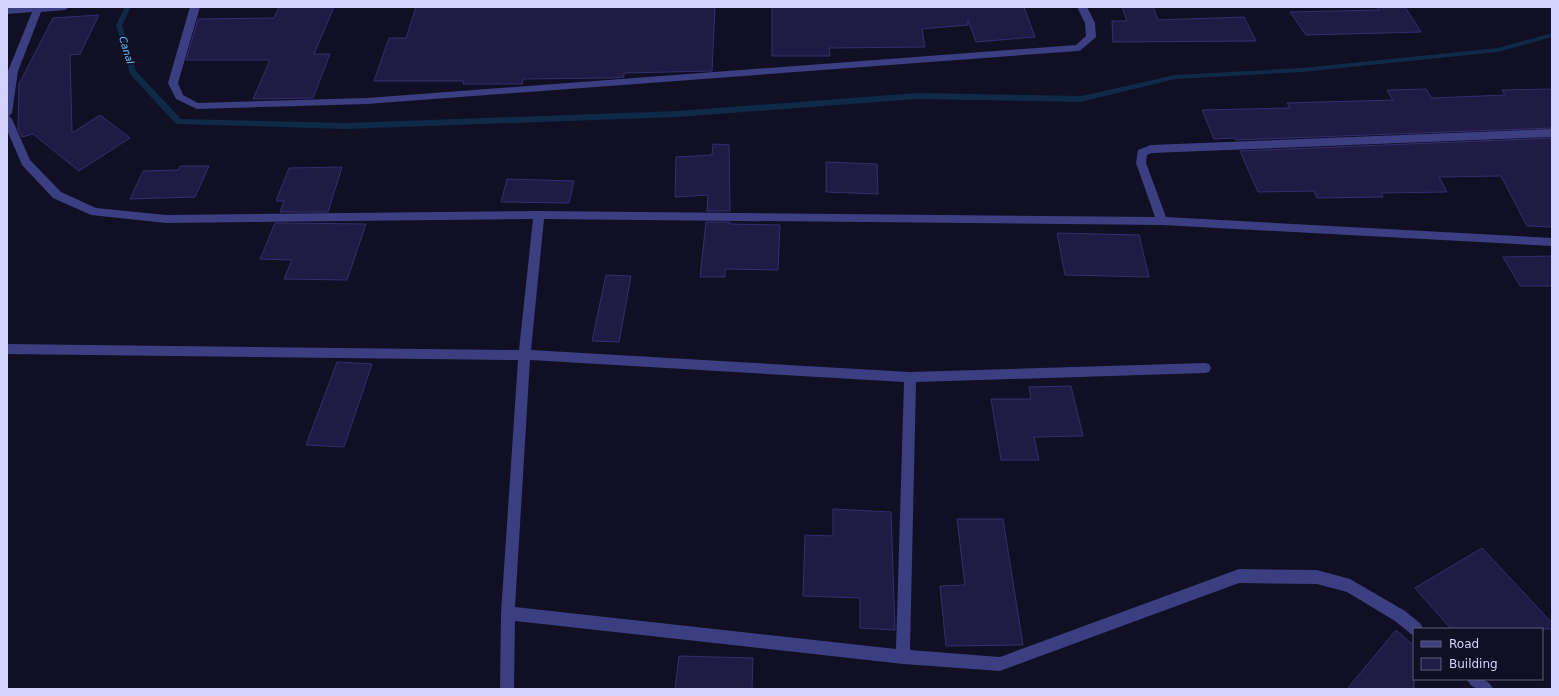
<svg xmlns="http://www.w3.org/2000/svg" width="1559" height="696" font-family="'DejaVu Sans',sans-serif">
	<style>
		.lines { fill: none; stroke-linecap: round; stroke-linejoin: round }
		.stream { fill: #0f2a47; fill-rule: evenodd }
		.building { fill: #201b44; stroke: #352e6f }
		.street { fill: #3b3f81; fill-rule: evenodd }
		.labels { text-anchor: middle; stroke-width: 3.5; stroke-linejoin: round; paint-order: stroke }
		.far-water-label { font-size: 10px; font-style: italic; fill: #64c4fb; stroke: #100f24 }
	</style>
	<rect width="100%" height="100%" fill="#100f24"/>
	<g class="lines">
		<path class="stream" d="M125,7H131L122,25L136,71L181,119L346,123L677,111L917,93L1081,96L1175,75L1302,68L1498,48L1552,33V37L1498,52L1302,72L1175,79L1081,102L917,99L677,117L346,129L176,124L130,74L116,25Z"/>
	</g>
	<path class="building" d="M279,7H334L314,54H330L313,98L253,99L270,60H186L198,19L274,18Z
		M416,7H715L712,71L624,73V77L611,78L523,79L522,84H463L464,81H374L389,38H406Z
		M772,7H1024L1035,37L976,42L968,20V25L922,29L925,47L829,48L830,56H772Z
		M1122,7H1153L1158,20L1244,17L1256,41L1113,42L1112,21H1127Z
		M1377,7H1405L1421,32L1306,35L1290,12L1379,10Z
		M99,15L80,54L70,55L72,133L100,115L130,138L79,171L33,134L22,137L18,129L19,84L53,18Z
		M1426,89L1432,98L1505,95L1502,90L1552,89V128L1236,140L1235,138L1214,139L1202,110L1290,108L1287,103L1393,100L1387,90Z
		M1552,138V227L1527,226L1501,176L1439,177L1447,192L1381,193L1383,197L1317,198L1314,191L1258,192L1240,151Z
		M713,144L729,145L730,211H707L708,195L675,197L676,157L712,155Z
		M826,162L877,164L878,194L826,192Z
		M180,166H209L195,197L130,199L143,171L178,170Z
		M342,167L328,212H280L284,201H276L289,168Z
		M507,179L574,181L569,203L501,202Z
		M706,222H730V224L780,225L778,270L725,269V277H700Z
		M275,223L366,224L347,280L284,279L292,260L260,259Z
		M1057,233L1139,235L1149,277L1065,275Z
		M1552,256V286H1520L1503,257Z
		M606,275L631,276L619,342L592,341Z
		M337,362L372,364L344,447L306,445Z
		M1071,386L1083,436L1034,437L1039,460H1001L991,399H1031L1029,387Z
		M833,509L891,512L895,630L860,628V598L803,596L805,535L833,536Z
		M957,519H1003L1023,645L946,646L940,586L965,585Z
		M1482,548L1552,623V629H1451L1415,588Z
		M1396,630L1414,646V689H1347Z
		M679,656L753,658L752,689H675Z"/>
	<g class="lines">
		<path class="street" d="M23,7H70L65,10L41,12L18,71L12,113L9,116L12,119L30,160L61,192L96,208L166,215L539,211L1155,217L1136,163L1138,150L1151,145L1552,129V137L1152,153L1147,155L1146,163L1166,217L1552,238V246L1162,225L544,219L531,350L910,372L1205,363L1209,364L1211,368L1209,372L1205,373L916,382L910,650L1000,657L1239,569L1317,570L1350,579L1405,611L1421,624L1423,629H1414V635L1411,634L1395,621L1347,592L1317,584L1239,583L1000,671L903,664L515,621L514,689H500L501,613L518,360L7,354V344L519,350L533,219L166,223L91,215L53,198L22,165L7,130L8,71L32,12L7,14V8ZM530,360L904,382L896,649L515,607Z
			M190,7H200L178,83L183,95L198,103L367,98L1076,45L1086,36L1085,23L1077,7H1087L1095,23L1096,37L1081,50L1078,51L367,104L197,109L176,99L168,83Z
			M1467,679C1478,679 1488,677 1493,689C1482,689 1472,691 1467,679Z"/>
	</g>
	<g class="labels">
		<g class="far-water-label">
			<text transform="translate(127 50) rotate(73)" y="4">Canal</text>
		</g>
	</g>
	<rect width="1559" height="696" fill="none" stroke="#d3d3fe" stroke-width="16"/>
	<rect x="1413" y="628" width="130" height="52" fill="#100f24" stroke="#5e5d7b"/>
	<rect x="1421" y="641" width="20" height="6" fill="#3b3f81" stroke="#5e5d7b"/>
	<text x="1449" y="648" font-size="12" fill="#d3d3fe">Road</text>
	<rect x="1421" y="658" width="20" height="12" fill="#201b44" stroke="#5e5d7b"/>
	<text x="1449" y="668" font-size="12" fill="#d3d3fe">Building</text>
</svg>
